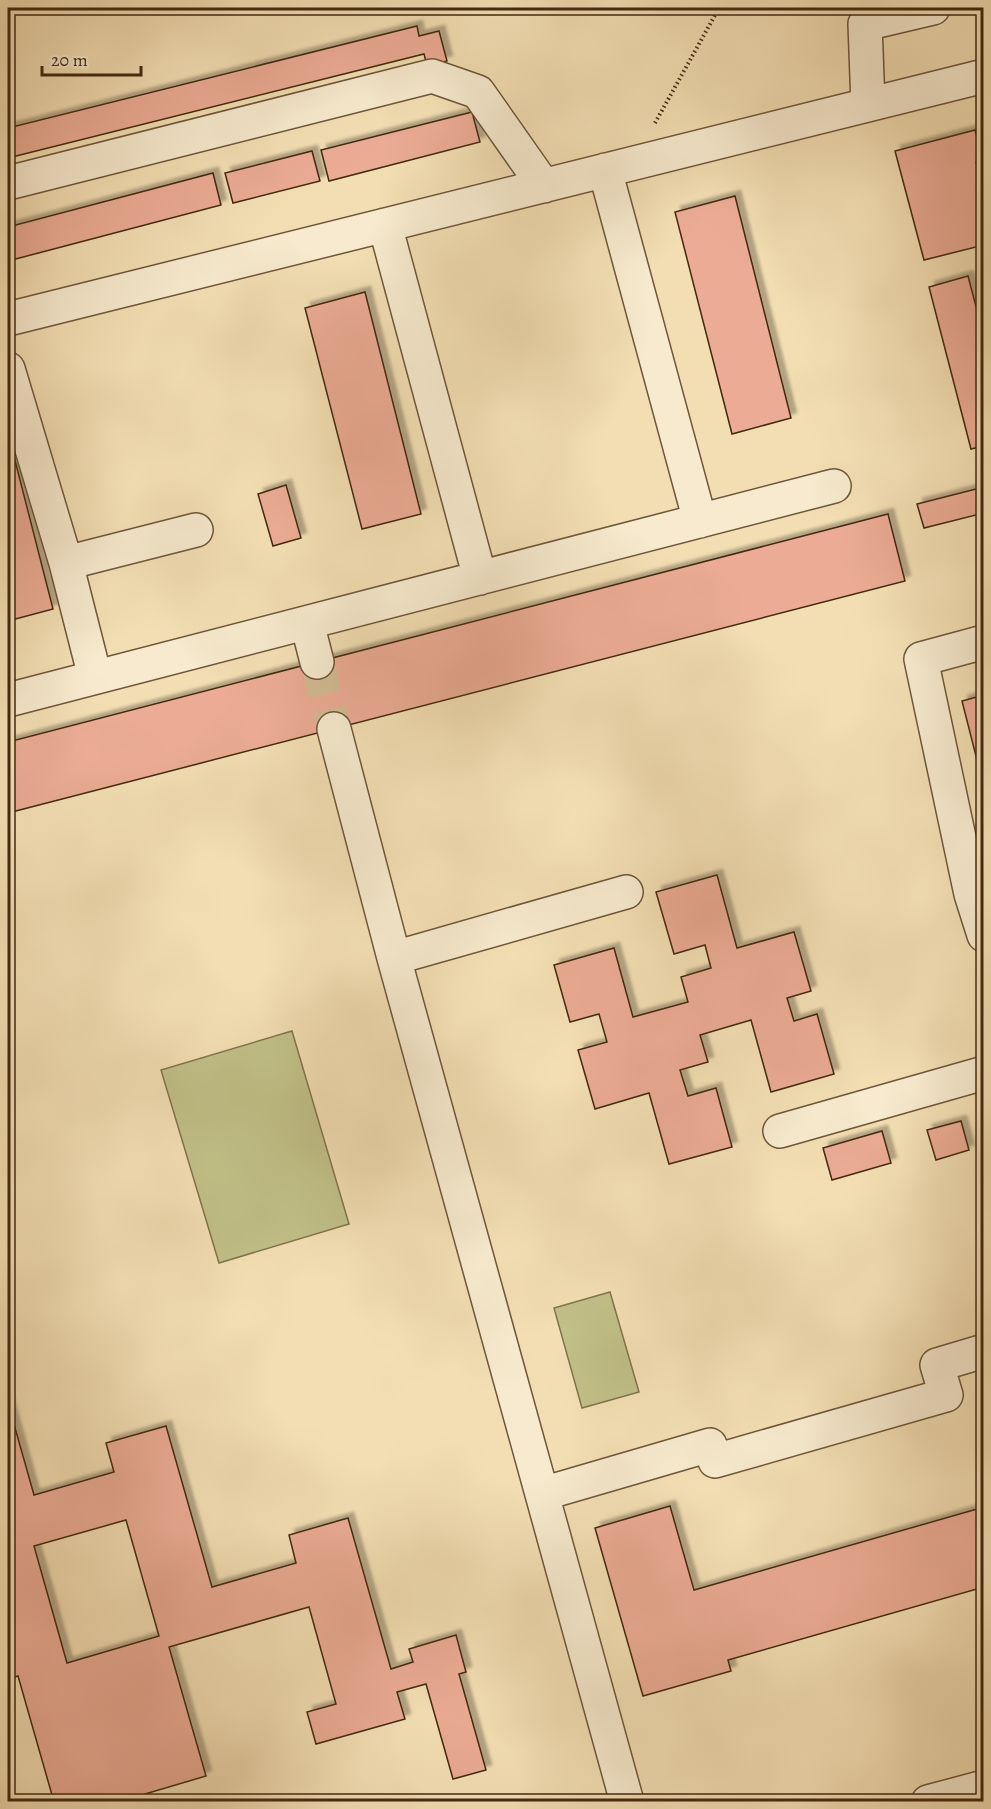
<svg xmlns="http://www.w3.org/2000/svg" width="991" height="1809" font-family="Alegreya,serif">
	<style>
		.green { fill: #c1c088; stroke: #82744c; stroke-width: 1.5 }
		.building { fill: #ebab94; stroke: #422911; stroke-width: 1.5; fill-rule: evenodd; filter: url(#shadow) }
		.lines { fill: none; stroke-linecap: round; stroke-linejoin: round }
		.minor-tunnel { stroke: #d0ba93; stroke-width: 33; stroke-dasharray: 33 16; stroke-linecap: butt }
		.minor-casing { stroke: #6e563a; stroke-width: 36 }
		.path { stroke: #422911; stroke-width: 4; stroke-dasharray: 1.5 3; stroke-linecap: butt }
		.minor { stroke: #f7eace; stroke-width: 33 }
	</style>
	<defs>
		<filter id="shadow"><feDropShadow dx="5.5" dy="-5.5" stdDeviation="1.5" flood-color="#0004"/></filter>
	</defs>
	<rect width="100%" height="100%" fill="#f3deb3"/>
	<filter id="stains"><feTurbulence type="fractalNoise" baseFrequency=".00333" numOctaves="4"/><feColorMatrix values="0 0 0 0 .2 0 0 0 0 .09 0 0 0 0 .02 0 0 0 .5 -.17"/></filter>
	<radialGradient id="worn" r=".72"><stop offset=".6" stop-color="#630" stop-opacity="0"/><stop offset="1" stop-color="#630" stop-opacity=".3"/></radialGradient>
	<path class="green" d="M292,1031L349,1224L219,1263L161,1070Z
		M610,1292L639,1392L582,1408L554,1308Z"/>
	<path class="building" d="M417,26L419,36L439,31L447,61L427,66L424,54L8,158V128Z
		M472,112L480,142L329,181L321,150Z
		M975,130L983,161L976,162L984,191V245L924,260L895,151Z
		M312,151L320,181L233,203L225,173Z
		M213,173L221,205L8,261V227Z
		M735,196L791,418L732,434L675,212Z
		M968,276L984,337V446L971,449L929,287Z
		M365,292L421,514L362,529L305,308Z
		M8,433L53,609L8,621Z
		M286,485L301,538L273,546L258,494Z
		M984,487V513L924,528L917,504Z
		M888,514L905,581L8,813V742Z
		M984,695V759L977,760L962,701Z
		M717,875L737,948L794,932L811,991L787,998L794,1021L817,1014L834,1074L771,1092L751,1020L700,1035L708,1062L680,1070L688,1096L716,1088L732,1147L669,1164L649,1093L595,1109L578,1050L607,1042L599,1014L570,1022L554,965L614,948L633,1017L688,1002L681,977L711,968L705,945L674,954L656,892Z
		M961,1121L969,1150L936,1160L927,1130Z
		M882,1131L891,1163L832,1180L823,1148Z
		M8,1403L34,1495L114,1472L106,1443L166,1426L212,1587L296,1563L289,1535L348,1518L391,1669L413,1662L409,1649L456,1635L466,1672L459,1674L486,1770L453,1779L426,1684L397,1692L405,1719L316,1744L307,1712L336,1704L309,1607L169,1647L206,1776L118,1802H54L18,1676L8,1679ZM126,1520L159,1636L67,1663L34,1546Z
		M670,1506L694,1590L984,1507V1587L728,1660L731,1671L643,1696L595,1528Z"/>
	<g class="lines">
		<path class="minor-tunnel" d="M317,662L334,729"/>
		<g class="minor-casing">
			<path id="minor" d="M868,105L865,24L933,8
				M605,170L700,521
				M8,183L432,76L478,92L544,186
				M385,225L480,578
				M8,319L984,76
				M8,369L66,563L95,677
				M66,563L196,530
				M307,623L317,662
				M984,642L921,659L971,894L984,935
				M8,700L834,486
				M334,729L394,958L627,1802
				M394,958L626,892
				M780,1131L984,1073
				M542,1494L710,1445L715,1461L946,1395L937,1365L984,1351
				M928,1802L984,1787"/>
		</g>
		<path class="path" d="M655,123L719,8"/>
		<use href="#minor" class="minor"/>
	</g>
	<rect width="991" height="1809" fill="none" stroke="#f3deb3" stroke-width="30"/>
	<rect x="9" y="9" width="973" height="1791" fill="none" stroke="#422911" stroke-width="3"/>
	<rect x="15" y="15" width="961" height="1779" fill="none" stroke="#422911" stroke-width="1.5"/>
	<path d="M42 66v9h99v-9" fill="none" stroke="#422911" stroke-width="3"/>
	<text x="51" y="66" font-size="18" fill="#422911" stroke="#f7eace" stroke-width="4.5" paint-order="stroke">20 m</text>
	<rect width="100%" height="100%" filter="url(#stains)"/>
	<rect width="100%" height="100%" fill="url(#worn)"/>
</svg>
